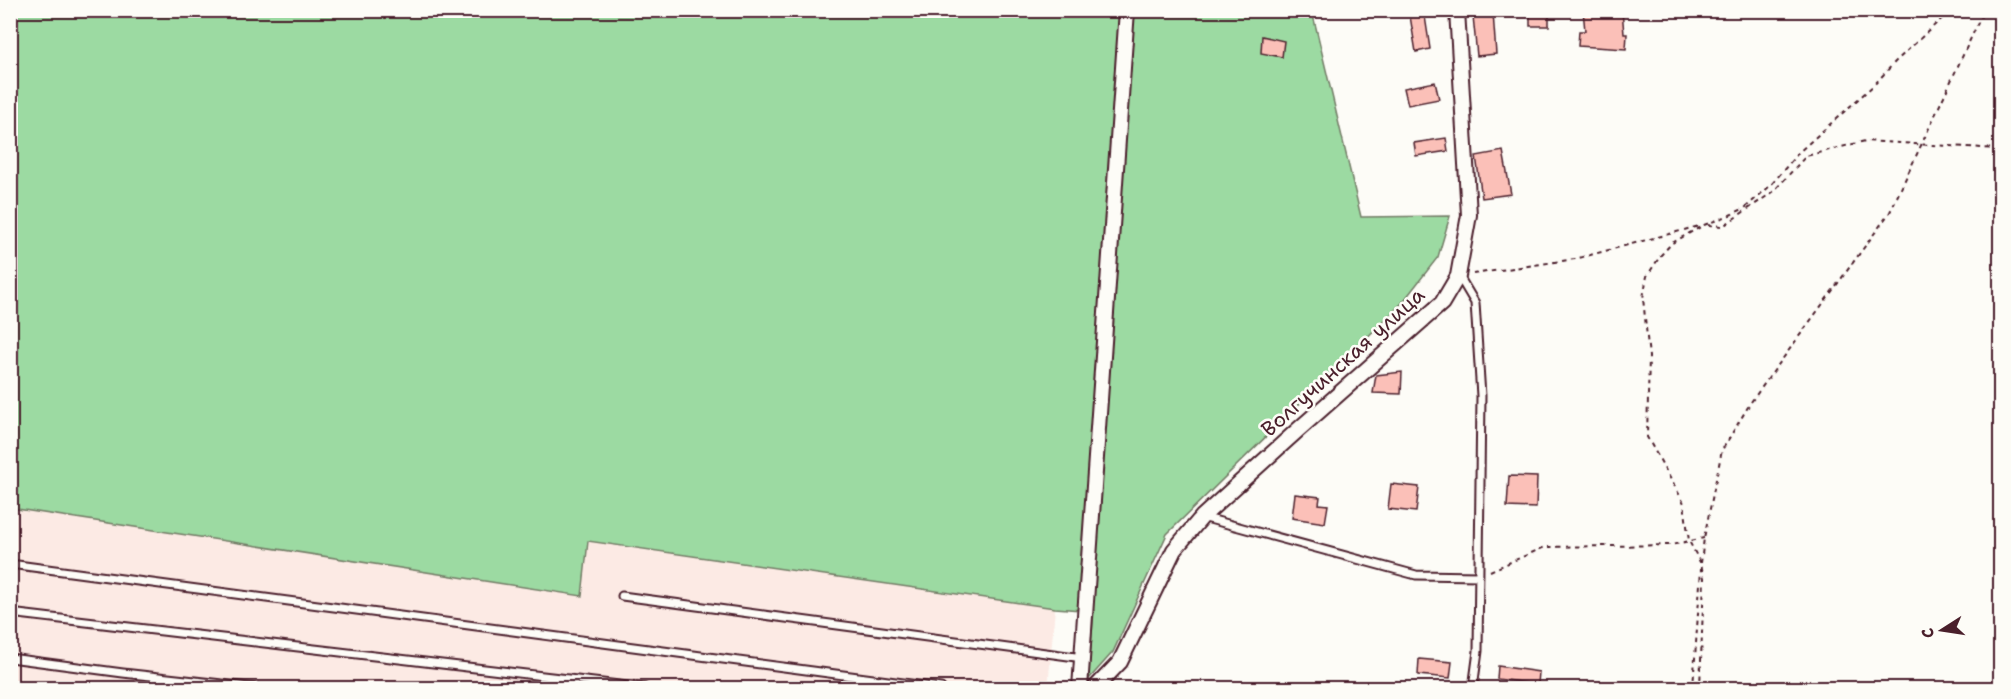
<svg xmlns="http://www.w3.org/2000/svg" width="2011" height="699" font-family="'Shantell Sans',sans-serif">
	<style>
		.built { fill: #fceae4 }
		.green { fill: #9cdaa2; stroke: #737c66; stroke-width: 1.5 }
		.building { fill: #fbc0b8; stroke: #4a1f2b; stroke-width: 1.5 }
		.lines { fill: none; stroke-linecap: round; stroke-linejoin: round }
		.service-casing { stroke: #4a1f2b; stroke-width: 11 }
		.minor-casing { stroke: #4a1f2b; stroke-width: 18 }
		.path { stroke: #4a1f2b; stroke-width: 2; stroke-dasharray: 4.5 4.5; stroke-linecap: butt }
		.service { stroke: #fdfcf7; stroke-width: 7 }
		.minor { stroke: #fdfcf7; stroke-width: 14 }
		.labels { text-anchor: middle; stroke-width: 5; stroke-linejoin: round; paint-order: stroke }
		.street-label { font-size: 21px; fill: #4a1f2b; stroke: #fdfcf7 }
	</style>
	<rect width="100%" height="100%" fill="#fdfcf7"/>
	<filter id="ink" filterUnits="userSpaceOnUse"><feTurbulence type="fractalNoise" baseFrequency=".0167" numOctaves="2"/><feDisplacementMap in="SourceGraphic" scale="12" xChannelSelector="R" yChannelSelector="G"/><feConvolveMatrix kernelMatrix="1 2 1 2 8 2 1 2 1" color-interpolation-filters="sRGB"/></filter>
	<g filter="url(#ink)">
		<path class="built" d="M10,508L581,596L588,541L1055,608L1048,688H11Z"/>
		<path class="green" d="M10,11H1312L1361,217L1450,216L1438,257L1402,303L1167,534L1113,652L1088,680L1094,611L1055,608L588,541L582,596L11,508Z"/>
		<path class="building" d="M1409,10H1424L1430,49L1416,52Z
			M1530,10H1549V26H1530Z
			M1583,10H1622L1624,34H1627L1626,49L1578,46L1579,31H1585Z
			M1493,13L1496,54L1477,56L1473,16Z
			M1262,36L1284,41L1282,57L1261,53Z
			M1435,82L1439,99L1408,105L1404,88Z
			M1446,138L1448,151L1416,156L1414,143Z
			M1503,151L1511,194L1482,198L1476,156Z
			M1402,372L1401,394L1373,393L1376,375Z
			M1509,476L1537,477L1536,508L1507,507Z
			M1391,484L1419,487L1416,512L1388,509Z
			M1295,494L1320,497L1319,504L1328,505L1325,523L1292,518Z
			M1419,659L1452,662L1450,678L1418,675Z
			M1498,666L1539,672L1538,684L1497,679Z"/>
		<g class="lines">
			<g class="service-casing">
				<path id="service" d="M1459,276L1475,303L1481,396L1478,651L1473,688
					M1202,517L1416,575L1479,576
					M10,564L941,688
					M622,596L1083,658
					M10,613L645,688
					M10,658L123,673L258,688"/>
			</g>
			<g class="minor-casing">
				<path id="minor" d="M1080,688L1127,10
					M1095,688L1120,662L1174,550L1202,517L1299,429L1442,303L1458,276L1469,215L1457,10"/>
			</g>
			<path class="path" d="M1708,225L1723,226L1773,192L1806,156L1865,141L2000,149
				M1473,274L1575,259L1699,226
				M1701,563L1704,538L1722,450L1751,402L1890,212L1984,10
				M1490,571L1545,547L1671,545L1704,538
				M1693,688L1701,569
				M1700,688L1704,578L1701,564L1689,541L1684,503L1647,437L1649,357L1643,298L1647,276L1661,255L1672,243L1704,225L1730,215L1745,208L1771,185L1798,153L1874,85L1895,62L1951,10"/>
			<use href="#service" class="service"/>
			<use href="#minor" class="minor"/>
		</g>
	</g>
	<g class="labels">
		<g class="street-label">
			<text transform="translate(1343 362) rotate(-42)" y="7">Волгучинская улица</text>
		</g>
	</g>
	<rect width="2011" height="699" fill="none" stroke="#fdfcf7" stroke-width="36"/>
	<rect x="18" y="18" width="1975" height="663" fill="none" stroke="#4a1f2b" stroke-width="2" filter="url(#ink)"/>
	<g transform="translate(1942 630) rotate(258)" stroke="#fdfcf7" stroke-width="4.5" paint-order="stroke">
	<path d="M0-4.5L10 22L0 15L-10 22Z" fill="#4a1f2b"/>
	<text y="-9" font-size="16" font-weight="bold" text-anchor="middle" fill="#4a1f2b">С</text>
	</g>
</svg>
